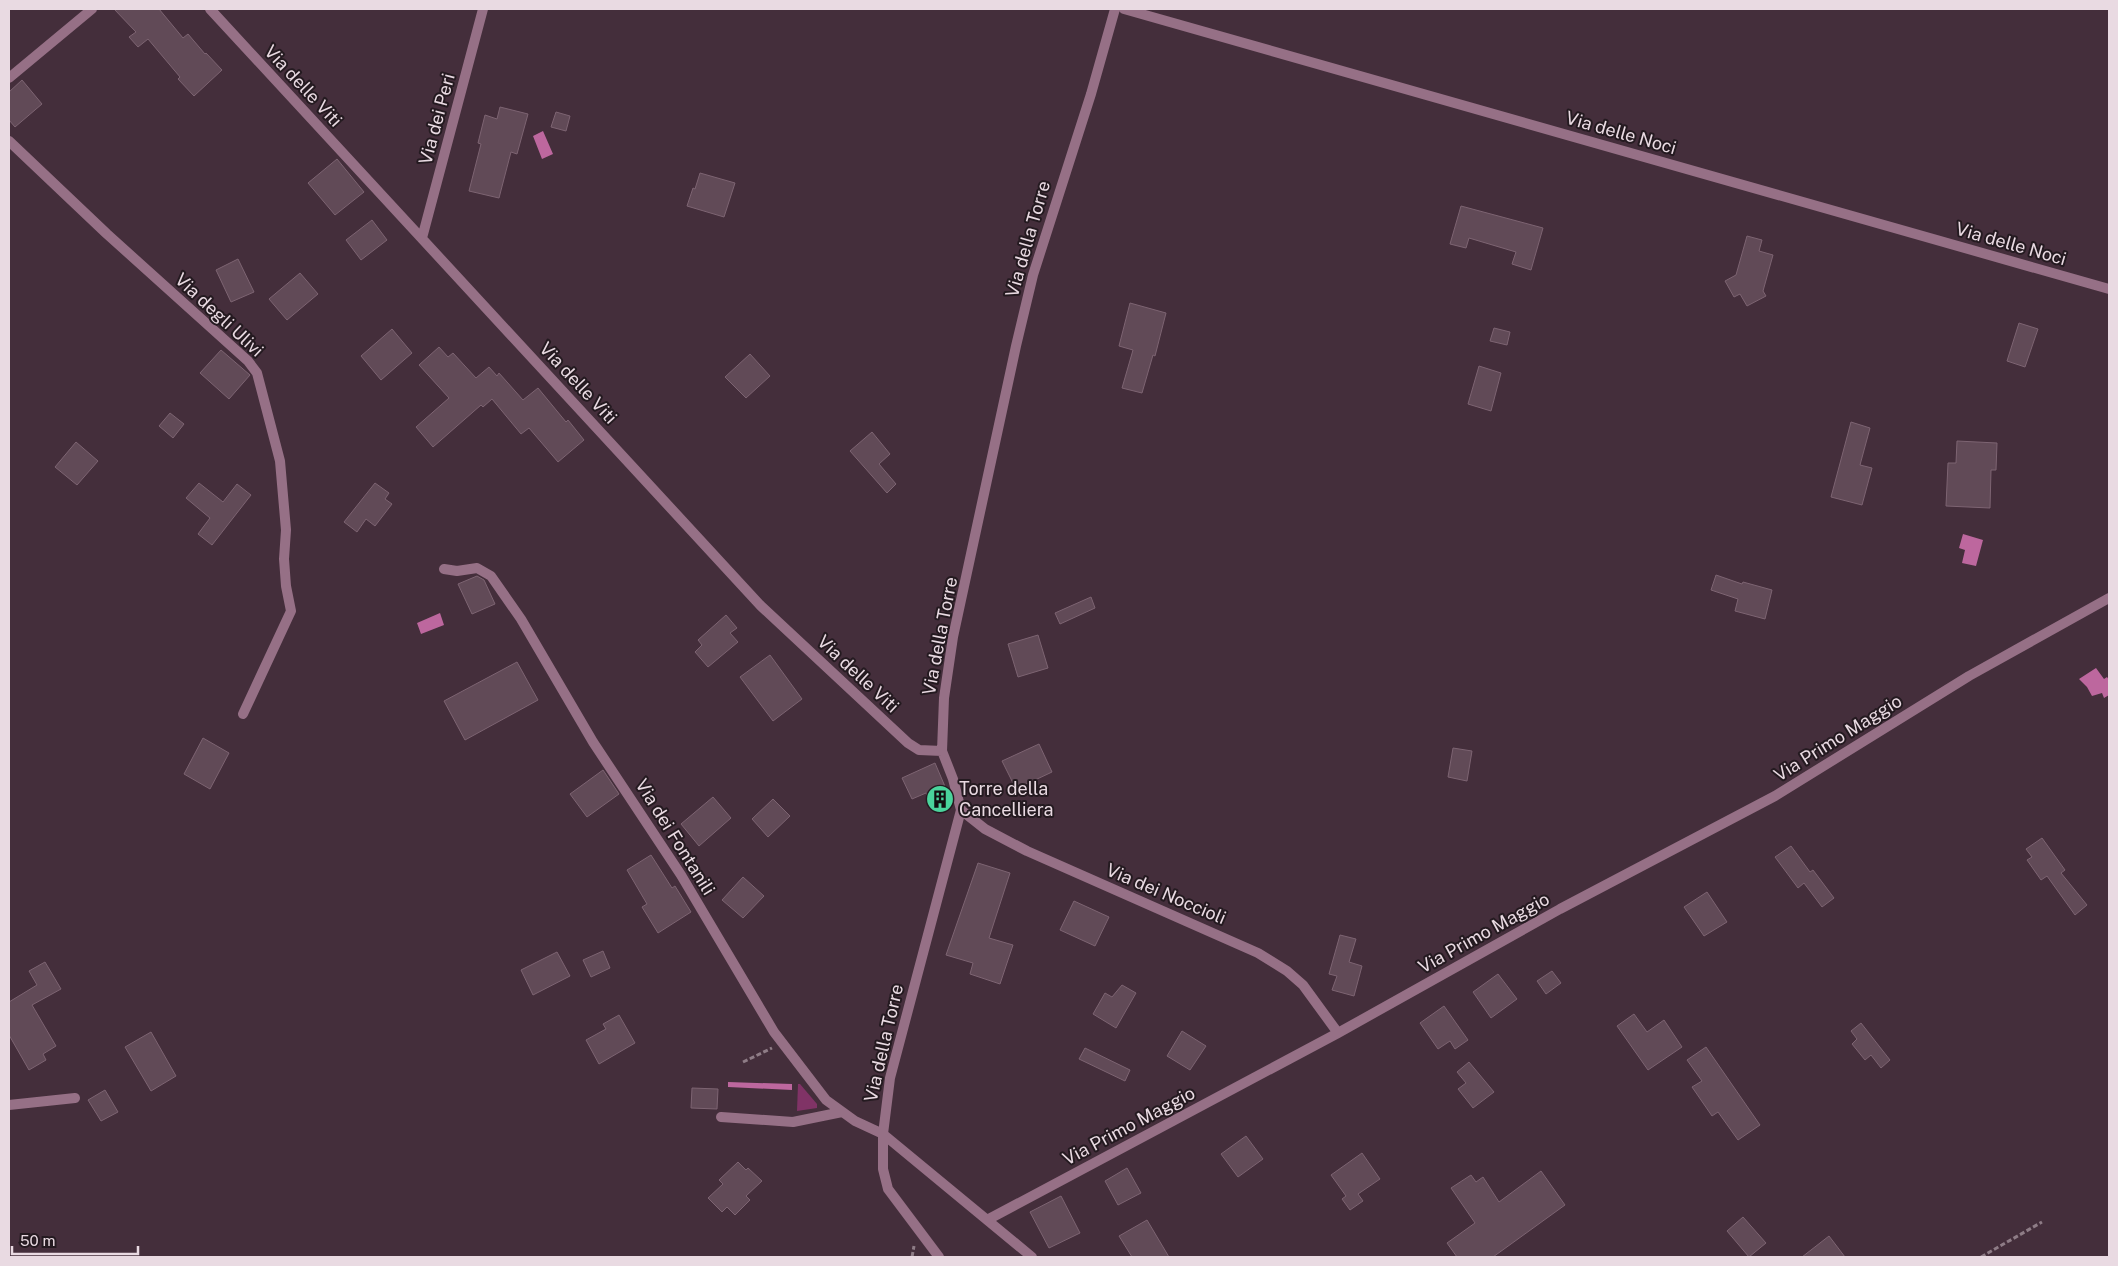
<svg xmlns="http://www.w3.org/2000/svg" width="2118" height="1266" font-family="'Public Sans',sans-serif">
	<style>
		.green { fill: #803366 }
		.water { fill: #bd679e }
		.building { fill: #614a57; stroke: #7d6472 }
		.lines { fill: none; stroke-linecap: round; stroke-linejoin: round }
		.path { stroke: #8e7c86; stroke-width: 3; stroke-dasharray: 5 2.5; stroke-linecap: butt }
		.street { stroke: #967086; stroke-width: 10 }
		.labels { text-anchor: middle; stroke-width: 4; stroke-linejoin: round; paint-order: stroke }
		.street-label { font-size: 18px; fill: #e9dae2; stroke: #241a20 }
		.poi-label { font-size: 18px; fill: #e9dae2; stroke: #241a20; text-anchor: start }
	</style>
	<rect width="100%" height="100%" fill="#442e3b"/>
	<path class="green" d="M798,1084H800L817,1104V1108L797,1111Z"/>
	<path class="water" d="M543,131L553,154L542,159L533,136Z
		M1963,534L1983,540L1976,566L1962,563L1965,550L1959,548Z
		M440,613L444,625L421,634L417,623Z
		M2096,668L2104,679L2107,677L2109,680V695L2104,698L2102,693L2092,696L2087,687L2079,679Z
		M728,1082L792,1084V1090L728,1087Z"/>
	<path class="building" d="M114,9H159L183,38L188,34L205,54L206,53L222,70L194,96L178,79L180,77L148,39L138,47L129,37L136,32Z
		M22,80L42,104L15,127L9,120V92Z
		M500,107L528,114L517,154L511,152L499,198L469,191L481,144L478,143L485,115L497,119Z
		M556,112L570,116L566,131L551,127Z
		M337,159L364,192L335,215L308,183Z
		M700,173L735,183L724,217L687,206L693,188L695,189Z
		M1461,206L1543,228L1531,270L1512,264L1516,252L1469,238L1466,248L1450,244Z
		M372,220L387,240L361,260L346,240Z
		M1747,236L1762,240L1759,251L1773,255L1763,291L1766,296L1747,306L1740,294L1734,297L1725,281L1736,275Z
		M238,259L254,292L231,302L216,270Z
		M300,273L318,294L287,320L269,299Z
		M1130,303L1166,313L1155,356L1153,355L1142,393L1122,388L1133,350L1119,346Z
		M2019,323L2038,329L2025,367L2007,361Z
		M1494,328L1510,332L1507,345L1490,341Z
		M392,329L412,353L381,380L361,356Z
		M439,347L448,357L453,353L476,378L489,367L497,376L499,373L523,400L538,388L566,422L568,420L584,440L558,462L529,428L521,434L492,399L483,407L481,405L433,447L416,427L449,398L419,365Z
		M221,350L250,375L229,399L200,373Z
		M750,354L770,376L746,398L725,377Z
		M1479,366L1501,373L1491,411L1468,404Z
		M170,413L184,424L173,438L159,426Z
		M1851,422L1870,428L1860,465L1872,468L1862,505L1831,497Z
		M872,432L890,454L879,464L896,484L887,493L850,451Z
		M1957,441L1997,443L1996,470H1991L1990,508L1946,506L1948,463H1956Z
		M76,442L98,461L77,485L55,467Z
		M199,483L223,502L237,484L251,495L212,545L198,534L210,518L186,498Z
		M375,483L389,493L385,499L392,504L375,526L366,519L357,532L344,522Z
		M1716,575L1742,584L1743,582L1772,590L1765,619L1735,611L1738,599L1711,590Z
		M477,576L484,580L495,604L472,614L458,584Z
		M1091,597L1095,608L1060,624L1055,613Z
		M726,615L737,628L730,633L738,642L708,667L695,652L702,645L698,640Z
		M1038,635L1048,668L1018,677L1008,644Z
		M770,655L802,699L773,721L740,677Z
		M517,662L538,700L465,740L444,701Z
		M203,738L229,753L210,789L184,774Z
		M1039,744L1052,772L1016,789L1002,761Z
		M1453,748L1472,751L1467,781L1448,777Z
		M935,763L952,803L934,811L926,793L912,799L902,778Z
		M603,770L619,794L587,817L570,794Z
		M713,797L731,818L699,846L681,824Z
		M773,799L790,816L768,837L752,819Z
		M2042,838L2065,870L2061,873L2087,905L2075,915L2047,876L2041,880L2027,860L2032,857L2026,849Z
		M1791,846L1810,872L1813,870L1834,898L1822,907L1804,883L1798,888L1775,857Z
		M651,855L672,888L675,886L691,912L658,933L642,907L647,904L627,870Z
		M978,863L1010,873L989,938L1013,945L1000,984L970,974L973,963L946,955Z
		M743,877L764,896L743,918L722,900Z
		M1707,892L1727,922L1704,936L1684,907Z
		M1074,901L1109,917L1095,946L1060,930Z
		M1340,935L1356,939L1349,962L1362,966L1354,996L1332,990L1337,976L1329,974Z
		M603,951L610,968L591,977L583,960Z
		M557,952L570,976L533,995L521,970Z
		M45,962L61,989L32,1005L56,1046L43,1054L46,1060L29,1070L9,1035V1002L37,985L29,971Z
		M1552,971L1561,983L1546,994L1537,981Z
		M1498,974L1517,999L1491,1018L1473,992Z
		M1122,985L1136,993L1116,1028L1093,1014L1105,993L1112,997Z
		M1444,1006L1468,1040L1455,1049L1450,1041L1438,1049L1420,1023Z
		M1634,1014L1647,1032L1664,1020L1682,1047L1648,1070L1617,1026Z
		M619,1015L635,1043L599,1064L586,1040L606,1029L603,1024Z
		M1861,1023L1890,1060L1881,1068L1871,1055L1865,1060L1852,1044L1857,1039L1851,1031Z
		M1182,1031L1206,1046L1190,1070L1167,1056Z
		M151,1032L176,1076L151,1091L125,1047Z
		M1706,1047L1760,1125L1738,1140L1718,1112L1712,1116L1692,1087L1702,1081L1687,1060Z
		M1085,1048L1130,1070L1125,1081L1079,1059Z
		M1469,1062L1494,1092L1473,1108L1458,1089L1466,1083L1457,1072Z
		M692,1088L718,1089L717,1109L691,1108Z
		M105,1090L118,1112L101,1121L88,1100Z
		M1246,1136L1263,1159L1238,1177L1221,1154Z
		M1362,1153L1380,1179L1358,1194L1363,1201L1350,1210L1342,1199L1346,1196L1331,1175Z
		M738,1162L746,1170L748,1168L762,1181L746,1196L750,1200L735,1215L727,1207L722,1212L708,1198L723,1184L719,1180Z
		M1127,1168L1141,1193L1118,1205L1105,1181Z
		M1541,1171L1565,1205L1493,1257H1457L1447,1243L1475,1223L1451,1188L1471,1175L1476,1182L1483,1177L1499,1202Z
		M1061,1196L1080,1233L1049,1248L1030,1212Z
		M1743,1217L1766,1243L1749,1257L1727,1231Z
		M1147,1220L1169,1257H1132L1119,1236Z
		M1829,1236L1845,1257H1802Z"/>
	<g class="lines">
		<path class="path" d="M743,1062L772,1048
			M912,1257L914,1246
			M1981,1257L2042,1222"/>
		<path class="street" d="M210,9L761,606L908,743L919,750L942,751
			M1124,9L2109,289
			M9,78L92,9
			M9,141L107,234L248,361L257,373L280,461L286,530L284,559L286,586L291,611L243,714
			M422,238L483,9
			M444,569L457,571L477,568L491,576L521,619L593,742L681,875L774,1032L826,1100L855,1121L883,1134L1032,1257
			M961,810L985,829L1027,851L1258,953L1287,971L1303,985L1338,1033
			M9,1105L75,1098
			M721,1117L793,1122L842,1112
			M987,1220L1338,1033L1560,909L1775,796L1969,676L2109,598
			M939,1257L888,1189L883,1169V1134L890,1078L961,810L953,779L942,751L944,698L953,637L1016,346L1033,275L1091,94L1115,9"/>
	</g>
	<defs>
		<g id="building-disc" transform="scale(1.4375)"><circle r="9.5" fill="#4ad49c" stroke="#241a20"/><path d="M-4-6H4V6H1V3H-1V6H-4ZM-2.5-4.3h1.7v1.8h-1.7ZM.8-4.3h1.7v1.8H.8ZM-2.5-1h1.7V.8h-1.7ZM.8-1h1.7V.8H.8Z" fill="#111"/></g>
	</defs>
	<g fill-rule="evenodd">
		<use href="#building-disc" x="940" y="799"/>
	</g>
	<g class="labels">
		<g class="street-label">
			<text transform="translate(303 86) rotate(47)" y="6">Via delle Viti</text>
			<text transform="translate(437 119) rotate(-75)" y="6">Via dei Peri</text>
			<text transform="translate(1621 133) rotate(16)" y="6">Via delle Noci</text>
			<text transform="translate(1028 239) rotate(-74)" y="6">Via della Torre</text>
			<text transform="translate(2011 244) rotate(16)" y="6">Via delle Noci</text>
			<text transform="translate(219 315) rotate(43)" y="6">Via degli Ulivi</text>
			<text transform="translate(578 383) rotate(47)" y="6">Via delle Viti</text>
			<text transform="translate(940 636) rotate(-79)" y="6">Via della Torre</text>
			<text transform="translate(858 674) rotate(43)" y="6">Via delle Viti</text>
			<text transform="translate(1838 738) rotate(-32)" y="6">Via Primo Maggio</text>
			<text transform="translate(675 837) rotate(58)" y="6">Via dei Fontanili</text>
			<text transform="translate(1166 894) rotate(23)" y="6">Via dei Noccioli</text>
			<text transform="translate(1484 933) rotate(-29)" y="6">Via Primo Maggio</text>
			<text transform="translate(884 1043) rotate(-77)" y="6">Via della Torre</text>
			<text transform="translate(1129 1126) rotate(-28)" y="6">Via Primo Maggio</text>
		</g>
		<g class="poi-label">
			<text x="959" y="795">Torre della<tspan x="959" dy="21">Cancelliera</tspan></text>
		</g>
	</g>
	<rect width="2118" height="1266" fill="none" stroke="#e9dae2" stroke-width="20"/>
	<path d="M12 1246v8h126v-8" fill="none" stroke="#e9dae2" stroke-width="2.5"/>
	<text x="20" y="1246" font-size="15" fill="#e9dae2" stroke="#241a20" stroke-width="4" paint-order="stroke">50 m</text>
</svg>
